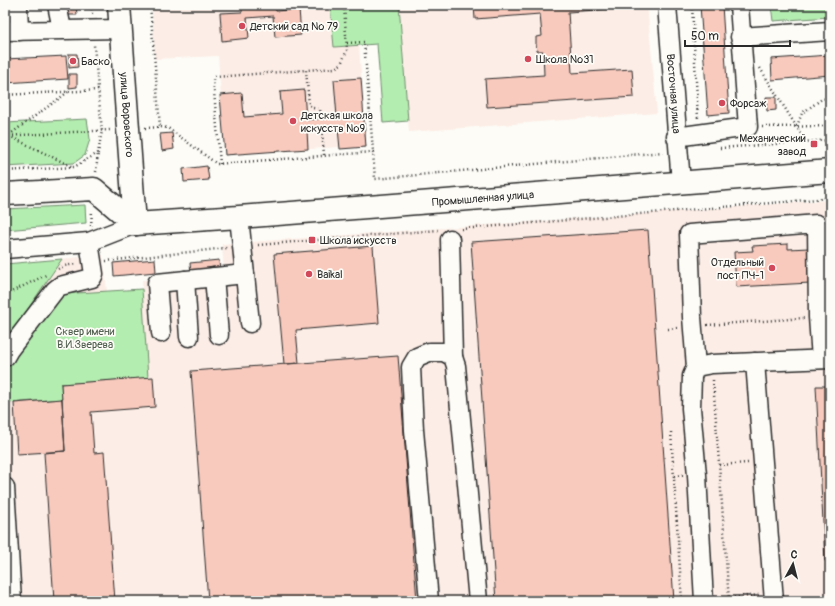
<svg xmlns="http://www.w3.org/2000/svg" width="835" height="606" font-family="Pangolin,sans-serif">
	<style>
		.built { fill: #fcede6 }
		.green { fill: #b4edb0; stroke: #708c6e }
		.building { fill: #f8cabd; stroke: #2b2b2b }
		.lines { fill: none; stroke-linecap: round; stroke-linejoin: round }
		.minor-casing { stroke: #2b2b2b; stroke-width: 21 }
		.major-casing { stroke: #2b2b2b; stroke-width: 25 }
		.path { stroke: #2b2b2b; stroke-width: 2.5; stroke-dasharray: 1 3; stroke-linecap: butt }
		.minor { stroke: #fdfcf7; stroke-width: 18 }
		.major { stroke: #fdfcf7; stroke-width: 22 }
		.poi-dot { fill: #d1495b; stroke: #fdfcf7; stroke-width: 1.5 }
		.labels { text-anchor: middle; stroke-width: 3.5; stroke-linejoin: round; paint-order: stroke }
		.poi-label { font-size: 11px; fill: #2b2b2b; stroke: #fdfcf7; text-anchor: start }
		.street-label { font-size: 11px; fill: #2b2b2b; stroke: #fdfcf7 }
		.park-label { font-size: 11px; fill: #4d5c4c; stroke: #fdfcf7 }
	</style>
	<rect width="100%" height="100%" fill="#fdfcf7"/>
	<filter id="ink" filterUnits="userSpaceOnUse"><feTurbulence type="fractalNoise" baseFrequency=".025" numOctaves="2"/><feDisplacementMap in="SourceGraphic" scale="8" xChannelSelector="R" yChannelSelector="G"/><feConvolveMatrix kernelMatrix="1 2 1 2 8 2 1 2 1" color-interpolation-filters="sRGB"/></filter>
	<g filter="url(#ink)">
		<path class="built" d="M152,5H330L334,47L359,45L366,147L340,149L339,147L225,155L218,56L155,59Z
			M399,5H647L657,113L409,132Z
			M830,200V601H5V264L103,255L107,292L142,289V280L224,273L222,244Z"/>
		<path class="green" d="M330,5H399L408,121L383,123L377,44L334,47Z
			M771,5H830V17L773,21Z
			M87,119L90,139L85,155L74,163L5,167V123Z
			M85,205L86,223L5,230V209Z
			M62,259L10,335H5V264Z
			M142,289L148,378L61,384L62,399L7,403L5,369L60,294Z"/>
		<path class="building" d="M68,5H76L77,15H68Z
			M242,5H275L276,11L299,9L301,35L275,37L273,16L247,18L249,38L222,41L220,13L242,12Z
			M474,5H624V8L568,12L572,73L632,69L634,97L487,107L485,79L544,75L543,51H537L536,44V37L542,36L540,14L475,19Z
			M700,5H722L729,113L708,115Z
			M69,54H77L78,67L69,68Z
			M830,55V75L772,80L771,59Z
			M66,56L68,79L5,83V59Z
			M69,74H77V87L69,88Z
			M361,78L366,147L340,149L338,128L307,131L308,149L225,155L220,95L242,93L244,117L282,114L280,92L304,90L306,120L337,117L334,80Z
			M766,97H776V110L767,111Z
			M172,133L174,149L162,151L160,134Z
			M207,166L209,180L184,182L183,169Z
			M648,230L674,601H496L471,242Z
			M788,244V249L809,248L810,283L736,287L734,252L753,251L752,246Z
			M373,246L379,323L296,330L299,363L284,364L274,254Z
			M155,259L156,272L114,276L113,263Z
			M219,260L220,272L191,275L190,263Z
			M398,356L417,601H208L191,371Z
			M153,377L155,407L91,412L94,453L104,452L115,601H54L44,453L65,451L61,384Z
			M816,386H830V561H825Z
			M62,399L65,451L17,454L14,403Z"/>
		<g class="lines">
			<g class="minor-casing">
				<g id="minor">
					<path d="M18,5L19,31"/>
					<path d="M57,5L62,29"/>
					<path id="s1" d="M667,5L681,183"/>
					<path d="M5,31L121,29"/>
					<path d="M740,37L830,31"/>
					<path d="M676,137L748,127L739,5"/>
					<path d="M239,217L250,323"/>
					<path d="M450,239L453,357"/>
					<path d="M5,249L89,242L135,224"/>
					<path d="M214,277L219,335"/>
					<path d="M185,280L189,337"/>
					<path d="M161,333L157,283L245,274"/>
					<path d="M5,357L9,350L55,290L60,286L92,278L94,274L89,242"/>
					<path d="M755,362L774,601"/>
					<path d="M696,367L692,317L689,234L817,224L818,317L821,359"/>
					<path d="M5,487L12,601"/>
					<path d="M429,601L414,430L411,367L417,357L429,352H444L453,357L456,366L478,601"/>
					<path d="M704,601L697,475L691,408L692,376L696,367L712,364L830,359"/>
				</g>
			</g>
			<g class="major-casing">
				<g id="major">
					<path id="s2" d="M119,5L135,224"/>
					<path d="M5,194L94,189L135,224"/>
					<path id="s3" d="M135,224L239,217L830,171"/>
				</g>
			</g>
			<path class="path" d="M91,5L92,14
				M150,5L160,127
				M692,5L698,118
				M347,43L364,42L373,151
				M760,68L806,142
				M5,95L98,90
				M321,119L320,109L313,108L309,105L306,70L335,68L341,64L347,50L344,5
				M797,126L802,113L822,99L830,98
				M762,127L830,126
				M145,128L160,127L168,128L217,164L373,152L375,179L663,152
				M322,130L324,155
				M9,135L68,92
				M5,136L110,130
				M9,136L73,167
				M720,148L830,140
				M220,164L213,79L215,77L306,70
				M5,171L74,167L98,153L102,131L94,45
				M96,172L98,153
				M91,226L92,211
				M461,229L830,198
				M258,245L438,230
				M106,261L227,248
				M58,269L64,266L76,264
				M5,295L48,274
				M707,325L804,318
				M668,329L678,328
				M713,380L729,601
				M671,432L682,601
				M719,465L748,463
				M674,476L683,475
				M718,599L759,595"/>
			<use href="#minor" class="minor"/>
			<use href="#major" class="major"/>
		</g>
	</g>
	<g class="poi-dot">
		<circle cx="242" cy="26" r="4"/>
		<circle cx="528" cy="59" r="4"/>
		<circle cx="73" cy="61" r="4"/>
		<circle cx="722" cy="103" r="4"/>
		<circle cx="293" cy="121" r="4"/>
		<rect x="810" y="140" width="8" height="8" rx="2"/>
		<rect x="308" y="236" width="8" height="8" rx="2"/>
		<circle cx="772" cy="268" r="4"/>
		<circle cx="309" cy="274" r="4"/>
	</g>
	<g class="labels">
		<g class="poi-label">
			<text x="250" y="30">Детский сад № 79</text>
			<text x="536" y="63">Школа №31</text>
			<text x="81" y="65">Баско</text>
			<text x="730" y="107">Форсаж</text>
			<text x="301" y="119">Детская школа<tspan x="301" dy="13">искусств №9</tspan></text>
			<text x="806" y="142" text-anchor="end">Механический<tspan x="806" dy="13">завод</tspan></text>
			<text x="320" y="244">Школа искусств</text>
			<text x="764" y="266" text-anchor="end">Отдельный<tspan x="764" dy="13">пост ПЧ-1</tspan></text>
			<text x="317" y="278">Baikal</text>
		</g>
		<g class="street-label">
			<text dy="4" stroke="none"><textPath href="#s1" startOffset="89">Восточная улица</textPath></text>
			<text dy="4" stroke="none"><textPath href="#s2" startOffset="110">улица Воровского</textPath></text>
			<text dy="4" stroke="none"><textPath href="#s3" startOffset="349">Промышленная улица</textPath></text>
		</g>
		<g class="park-label">
			<text x="85" y="335">Сквер имени<tspan x="85" dy="13">В.И.Зверева</tspan></text>
		</g>
	</g>
	<rect width="835" height="606" fill="none" stroke="#fdfcf7" stroke-width="20"/>
	<rect x="10" y="10" width="815" height="586" fill="none" stroke="#2b2b2b" stroke-width="1.5" filter="url(#ink)"/>
	<g transform="translate(793 564) rotate(7)" stroke="#fdfcf7" stroke-width="3" paint-order="stroke">
	<path d="M0-3L7 15L0 10L-7 15Z" fill="#2b2b2b"/>
	<text y="-6" font-size="11" font-weight="bold" text-anchor="middle" fill="#2b2b2b">С</text>
	</g>
	<path d="M685 40v6h105v-6" fill="none" stroke="#2b2b2b" stroke-width="2"/>
	<text x="691" y="40" font-size="12" fill="#2b2b2b" stroke="#fdfcf7" stroke-width="3" paint-order="stroke">50 m</text>
</svg>
